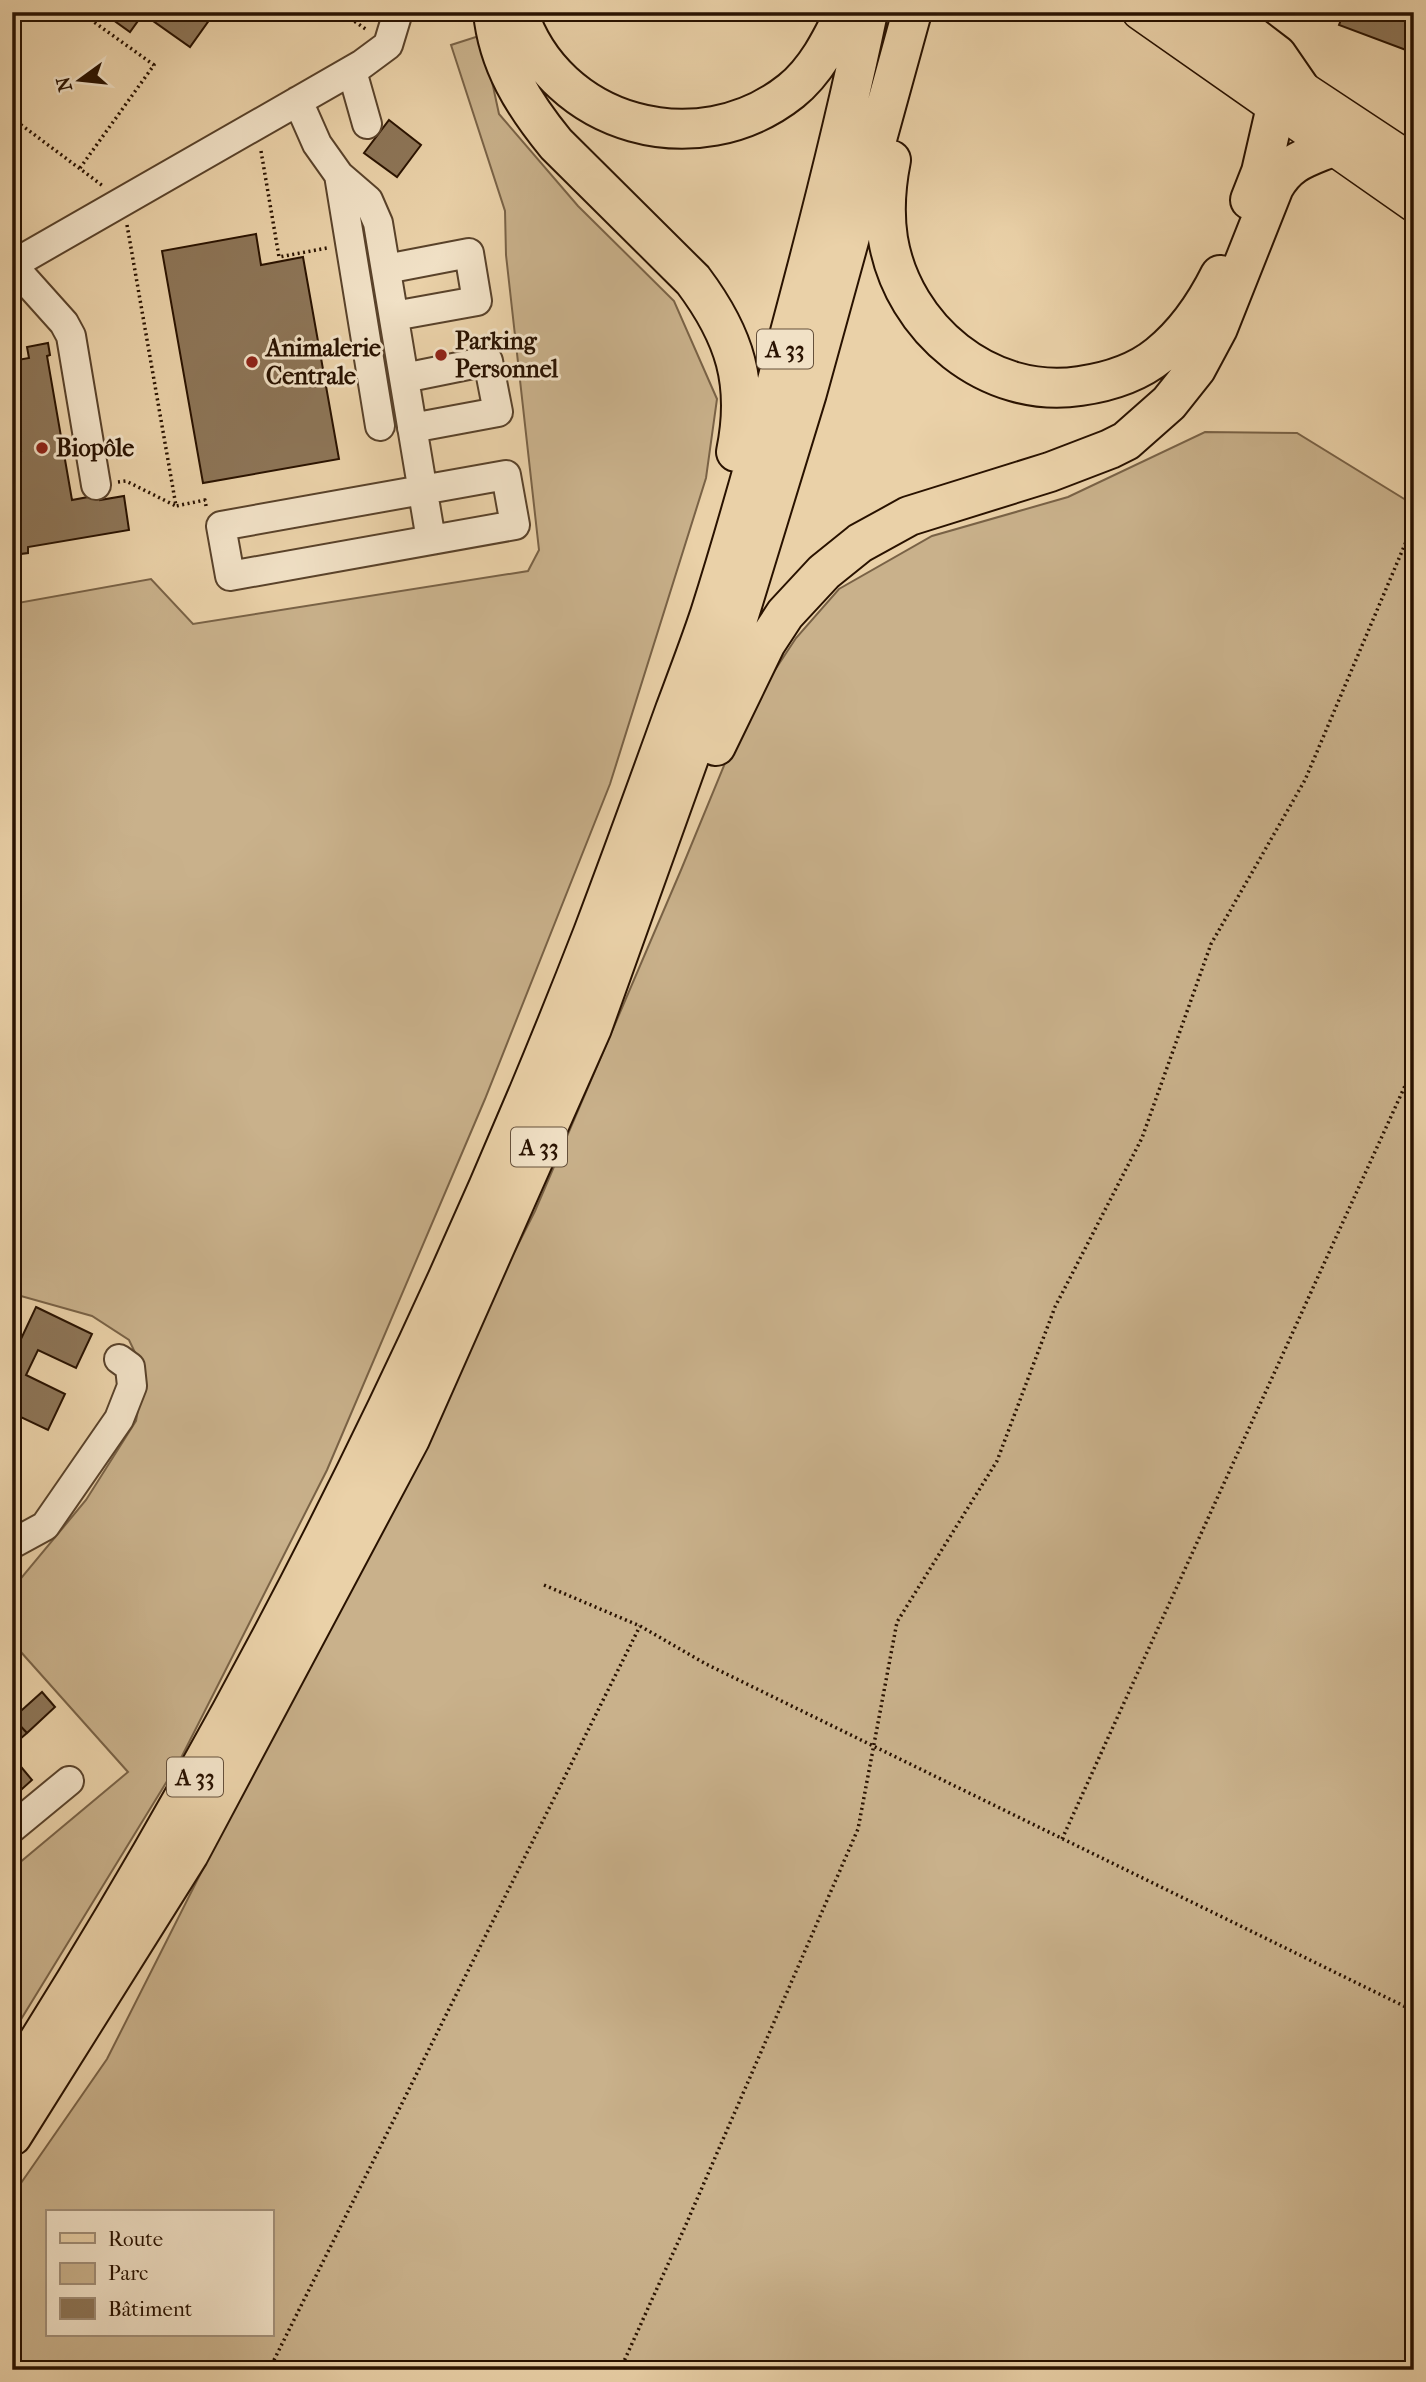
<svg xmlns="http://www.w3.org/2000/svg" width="1426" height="2382" font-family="'IM FELL French Canon',serif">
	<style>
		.green { fill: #c9b18b; stroke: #796246; stroke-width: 2; fill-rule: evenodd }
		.building { fill: #8d7557; stroke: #291200; stroke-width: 2 }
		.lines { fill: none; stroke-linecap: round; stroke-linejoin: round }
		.minor-casing { stroke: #59422a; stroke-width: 32 }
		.major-casing { stroke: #291200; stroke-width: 38 }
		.highway-casing { stroke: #291200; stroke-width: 42 }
		.path { stroke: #291200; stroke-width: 3.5; stroke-dasharray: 2 3.5; stroke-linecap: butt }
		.minor { stroke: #f1e1c6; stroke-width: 28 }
		.major { stroke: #ead1a8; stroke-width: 35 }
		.highway { stroke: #ead1a8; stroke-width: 38 }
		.poi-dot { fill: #8f2418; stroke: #f1e1c6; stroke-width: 2.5 }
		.labels { text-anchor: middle; stroke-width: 6; stroke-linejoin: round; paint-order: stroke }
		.shield { fill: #f1e1c6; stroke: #65503b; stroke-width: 2 }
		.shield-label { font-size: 23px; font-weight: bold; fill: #291200 }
		.poi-label { font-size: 24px; font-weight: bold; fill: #291200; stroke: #f1e1c6; text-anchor: start }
	</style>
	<rect width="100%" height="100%" fill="#ead1a8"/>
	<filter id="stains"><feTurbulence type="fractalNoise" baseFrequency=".00286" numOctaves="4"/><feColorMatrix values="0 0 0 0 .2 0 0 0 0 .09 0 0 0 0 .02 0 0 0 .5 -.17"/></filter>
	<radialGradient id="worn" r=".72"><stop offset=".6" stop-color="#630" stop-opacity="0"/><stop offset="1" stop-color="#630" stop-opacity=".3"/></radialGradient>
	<path class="green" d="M482,35L499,114L578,206L674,301L717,399L706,478L610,784L485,1099L327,1470L180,1760L12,2034V1869L128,1772L12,1642V1589L86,1500L136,1421L141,1394L140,1363L129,1340L92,1316L21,1296H12V604L151,579L193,624L528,571L539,550L506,255L505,211L451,45Z
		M1205,432L1297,433L1414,505V2370H12V2196L107,2059L535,1211L681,870L744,717L796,638L839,589L932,536L1068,497ZM47,2212H271V2335H47Z"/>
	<path class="building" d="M102,12H215L190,47L143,14L130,32Z
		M1344,12H1414V53L1339,25Z
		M389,120L421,145L397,177L364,153Z
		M256,234L261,265L303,257L339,459L203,483L162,251Z
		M48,343L50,355L47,356L72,500L99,495L100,500L124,496L129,530L28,547V553L12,555V444L13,453L21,451L12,404V361L29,358L27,347Z
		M36,1307L92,1334L76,1368L38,1350L26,1375L65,1394L48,1430L12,1413L14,1393L12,1392V1358Z
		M42,1692L55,1707L27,1733L13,1718Z
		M13,1718L27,1733L12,1746V1719Z
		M12,1756L32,1780L12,1798Z"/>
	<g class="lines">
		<g class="minor-casing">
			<path id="minor" d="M352,71L367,124
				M298,101L317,144L339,175L368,200L378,223L431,540
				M339,175L380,426
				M12,265L361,65L388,45L398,12
				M12,265L64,323L71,336L96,485
				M386,269L469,253L477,301L394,316
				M404,378L488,361L498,412L412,428
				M506,475L515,525L230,576L221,526Z
				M12,1544L45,1526L119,1419L132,1386L130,1367L119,1359
				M12,1828L69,1781"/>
		</g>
		<g class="major-casing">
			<path id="major" d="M1140,12L1414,204
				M1196,12L1299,87L1414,163"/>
		</g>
		<g class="highway-casing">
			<path id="highway" d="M493,12C498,64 524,105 556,144L693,280C735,336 750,384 736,452
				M518,12C555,126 698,165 791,91C816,71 831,41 845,12
				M1221,12L1277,55L1299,87
				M891,160C886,185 884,213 888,239C903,329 989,400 1080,386C1108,382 1137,373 1159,355C1185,334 1205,305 1220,275
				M1250,200L1261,172L1276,107
				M716,746L766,643L785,614L824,572L860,543L909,516L1050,472L1110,449L1126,441L1169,403L1196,369L1218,328L1274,187C1289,161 1306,158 1332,147
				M12,2083C243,1720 437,1334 593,933C621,859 648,785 675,710C687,678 699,647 710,614C743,510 771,404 799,298C824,204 848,108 868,12
				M12,2136L189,1854L410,1439L592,1028L732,638L807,393L912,12"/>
		</g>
		<path class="path" d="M341,12L367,30
			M12,118L103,186
			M261,151L279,257L327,248
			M80,168L154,65L80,12
			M127,225L176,506L205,500L206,506
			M118,482L126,481L176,506
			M544,1585L640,1626L706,1664L1414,2011
			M1062,1839L1414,1066
			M269,2370L640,1626
			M620,2370L684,2229L858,1829L897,1622L997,1461L1055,1307L1142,1138L1211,944L1305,780L1414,523"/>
		<use href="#minor" class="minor"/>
		<use href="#major" class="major"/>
		<use href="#highway" class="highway"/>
	</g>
	<g class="poi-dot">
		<circle cx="441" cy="355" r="7"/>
		<circle cx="252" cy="362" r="7"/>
		<circle cx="42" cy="448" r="7"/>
	</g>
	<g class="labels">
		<g class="shield">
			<rect x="757" y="329.5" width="56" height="39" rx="5"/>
			<rect x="511" y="1127.5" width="56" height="39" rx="5"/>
			<rect x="167" y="1757.5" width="56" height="39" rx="5"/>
		</g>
		<g class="shield-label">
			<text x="785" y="357">A 33</text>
			<text x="539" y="1155">A 33</text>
			<text x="195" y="1785">A 33</text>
		</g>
		<g class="poi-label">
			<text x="455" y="349">Parking<tspan x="455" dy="28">Personnel</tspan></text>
			<text x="266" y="356">Animalerie<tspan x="266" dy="28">Centrale</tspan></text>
			<text x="56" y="456">Biopôle</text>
		</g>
	</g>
	<rect width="1426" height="2382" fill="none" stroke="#ead1a8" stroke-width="42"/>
	<rect x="14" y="14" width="1398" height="2354" fill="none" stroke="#291200" stroke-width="3.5"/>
	<rect x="21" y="21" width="1384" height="2340" fill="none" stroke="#291200" stroke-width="2"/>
	<rect x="46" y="2210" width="228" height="126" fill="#f1e1c6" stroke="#a18e77" stroke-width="2"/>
	<rect x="60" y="2233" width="35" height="10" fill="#ead1a8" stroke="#a18e77" stroke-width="2"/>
	<text x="108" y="2246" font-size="21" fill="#291200">Route</text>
	<rect x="60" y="2263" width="35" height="21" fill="#c9b18b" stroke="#a18e77" stroke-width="2"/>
	<text x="108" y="2280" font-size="21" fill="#291200">Parc</text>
	<rect x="60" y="2298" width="35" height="21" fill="#8d7557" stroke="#a18e77" stroke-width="2"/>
	<text x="108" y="2316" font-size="21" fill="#291200">Bâtiment</text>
	<g transform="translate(80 80) rotate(255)" stroke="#f1e1c6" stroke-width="5" paint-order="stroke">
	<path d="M0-5L12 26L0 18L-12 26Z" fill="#291200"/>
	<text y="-10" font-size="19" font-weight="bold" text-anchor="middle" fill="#291200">N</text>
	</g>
	<rect width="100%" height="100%" filter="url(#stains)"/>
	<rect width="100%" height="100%" fill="url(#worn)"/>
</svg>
